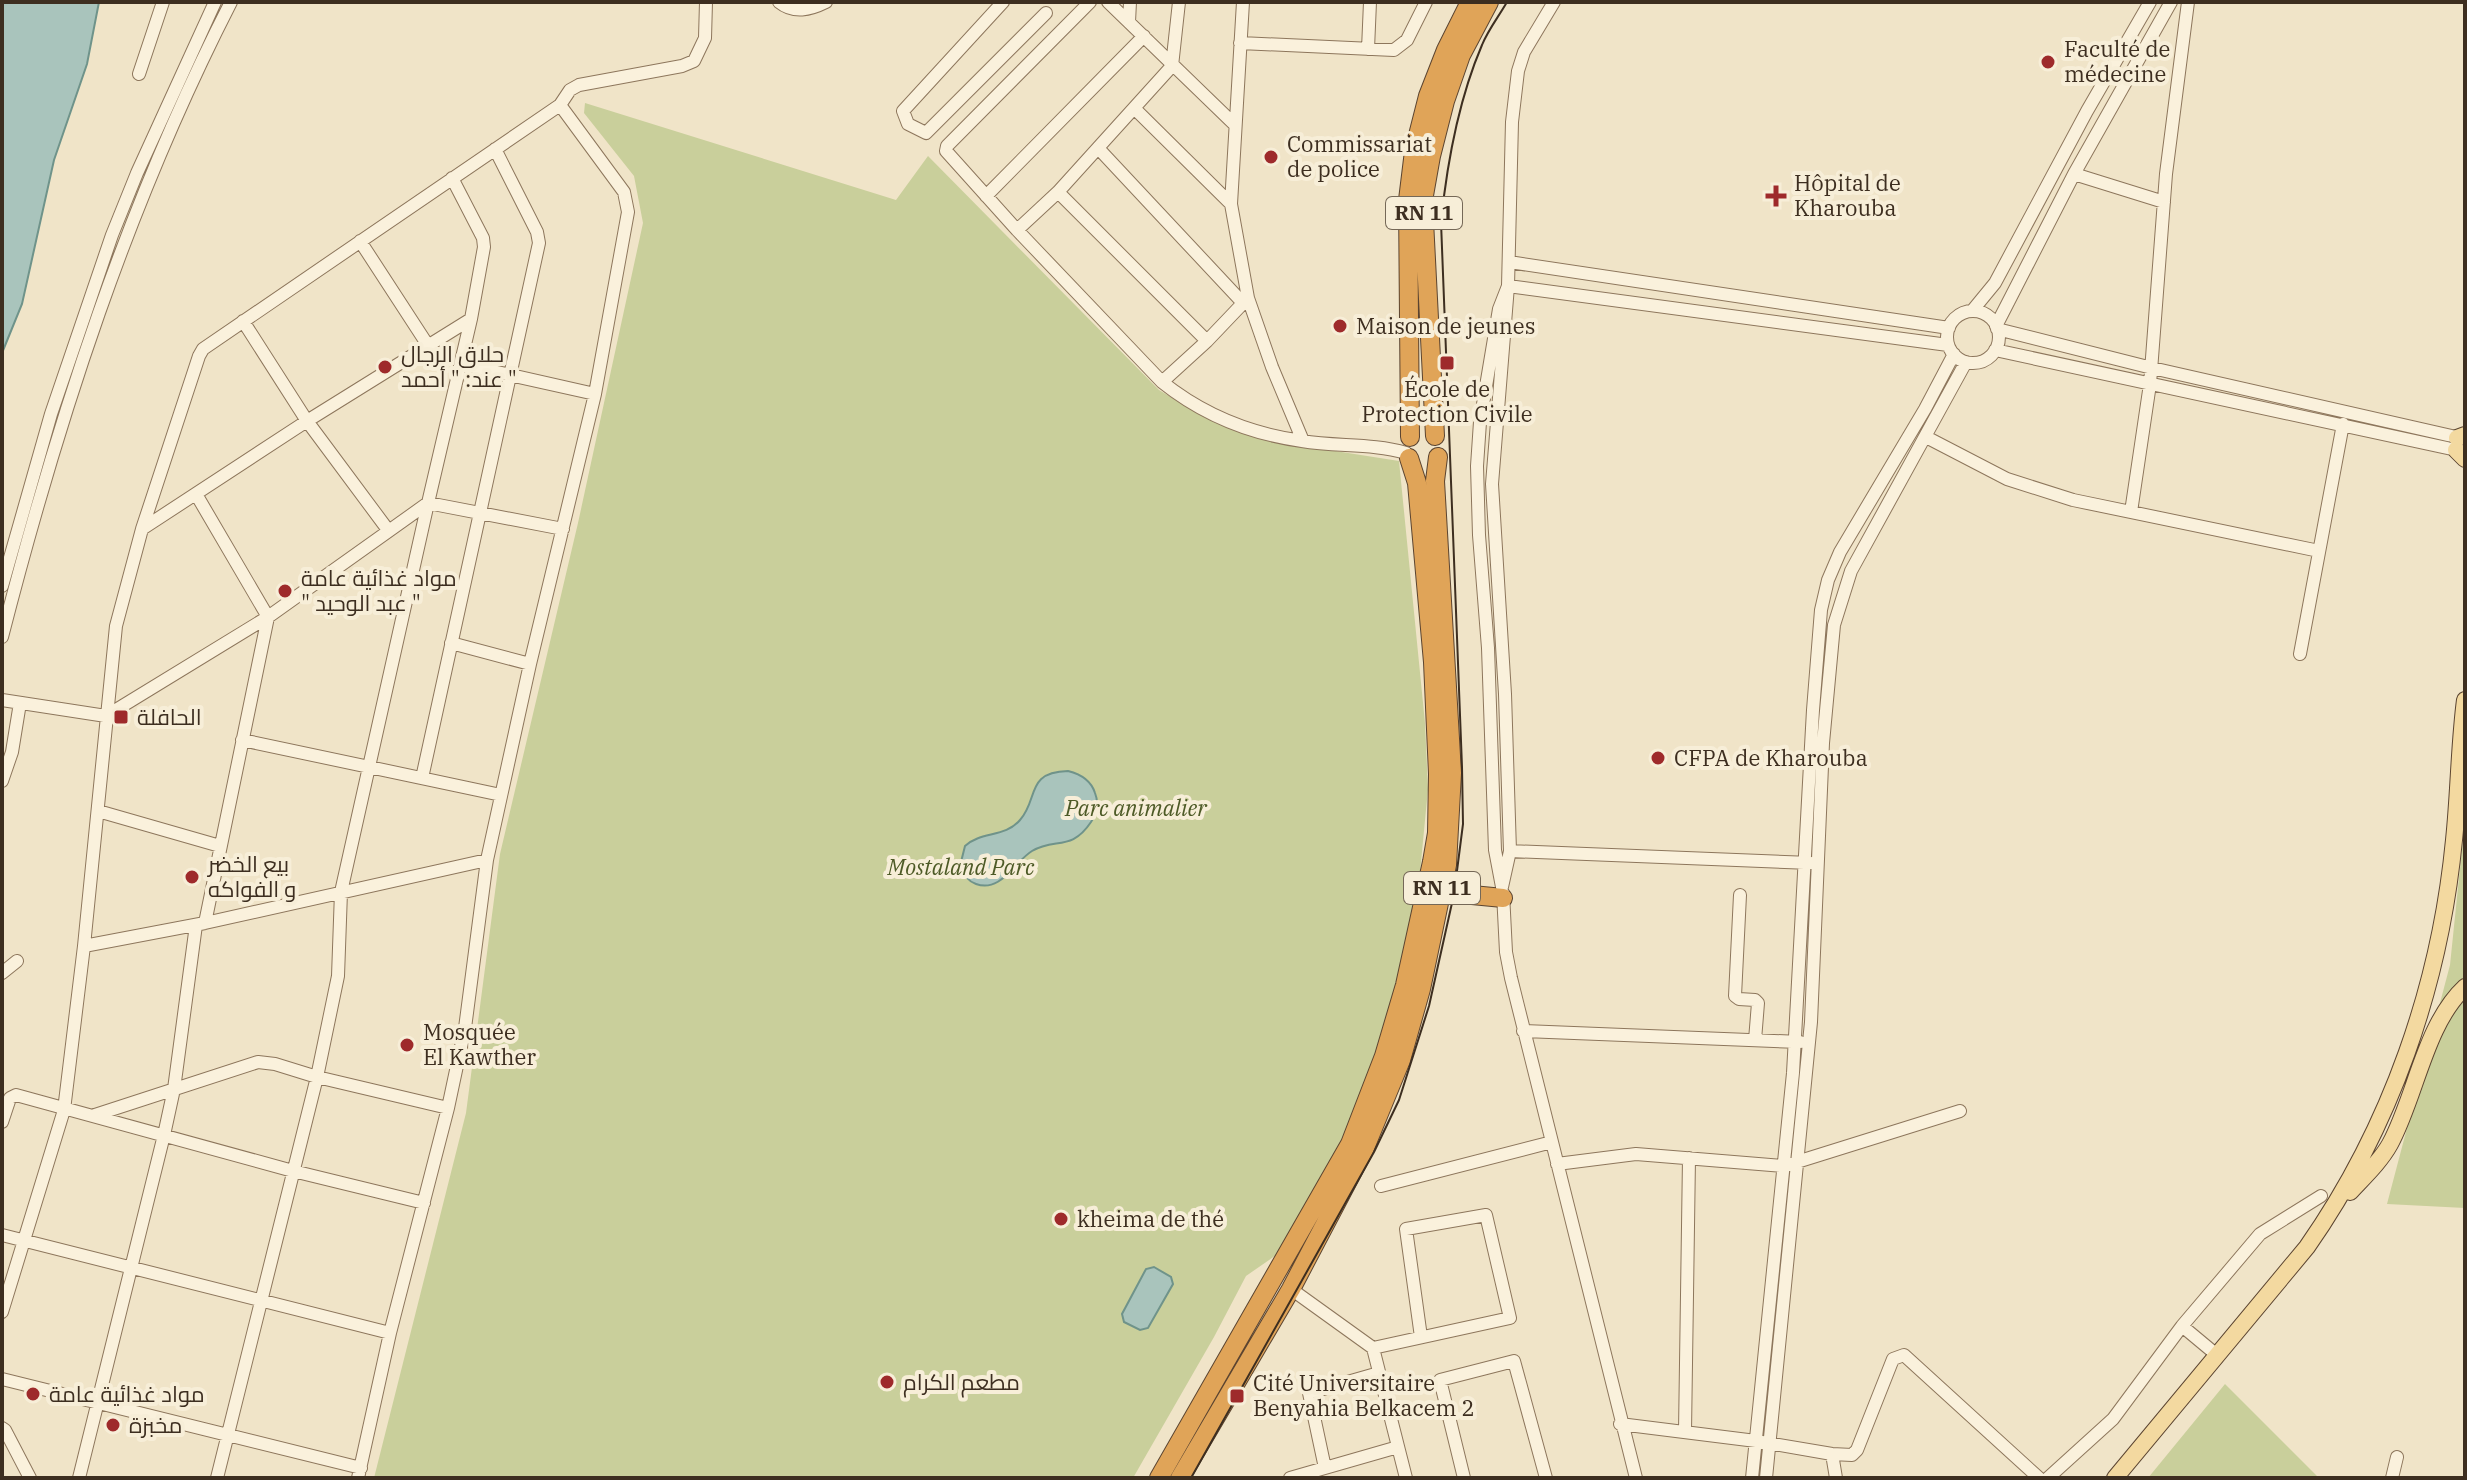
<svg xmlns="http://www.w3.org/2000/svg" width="2467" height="1480" font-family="'IBM Plex Serif',Cairo,serif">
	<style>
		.green { fill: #c9cf9b }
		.water { fill: #a9c4bc; stroke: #6f938a; stroke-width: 2 }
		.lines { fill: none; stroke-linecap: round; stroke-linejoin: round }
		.minor-casing { stroke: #8d765c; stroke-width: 14 }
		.major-casing { stroke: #5b4430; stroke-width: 18 }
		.highway-casing { stroke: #5b4430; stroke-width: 20 }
		.minor { stroke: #faf1dc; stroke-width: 12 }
		.major { stroke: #f3d9a0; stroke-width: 16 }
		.highway { stroke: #e0a458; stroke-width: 18 }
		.tram { stroke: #3d2e20; stroke-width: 2 }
		.poi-dot { fill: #9e2a2b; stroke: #f7eed8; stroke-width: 3 }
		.labels { text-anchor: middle; stroke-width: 8; stroke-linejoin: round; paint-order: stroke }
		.shield { fill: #f7eed8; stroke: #756857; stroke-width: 2 }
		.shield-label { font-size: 20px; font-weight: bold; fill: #3d2e20 }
		.poi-label { font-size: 22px; fill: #3d2e20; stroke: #f7eed8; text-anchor: start }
		.park-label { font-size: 22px; font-style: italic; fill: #4d5a26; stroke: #f7eed8 }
	</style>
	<rect width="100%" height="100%" fill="#f0e4c8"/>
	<path class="green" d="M585,103L896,200L928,156L1159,390L1206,418L1259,439L1399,461L1425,723L1428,789L1419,883L1401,971L1373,1072L1345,1141L1282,1251L1246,1276L1214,1337L1133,1478H374L466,1113L500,854L578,523L643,223L634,176L584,113Z
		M2465,820V1208L2387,1204L2450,965Z
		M2225,1384L2319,1478H2148Z"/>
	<path class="water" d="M2,2H99L87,64L54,160L22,304L2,353Z
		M1068,771C1080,774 1091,780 1095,793C1099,803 1097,813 1091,822C1071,852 1055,837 1032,851C1014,862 1001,893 976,884C967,881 963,874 960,866L965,846C981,831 1005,838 1020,820C1039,799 1025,772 1068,771Z
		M1154,1267L1171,1277L1173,1284L1148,1328L1140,1330L1124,1322L1122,1314L1146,1269Z"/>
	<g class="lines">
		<g class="minor-casing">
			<path id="minor" d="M779,2C794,14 810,10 826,2
				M1003,2L903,111L908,124L926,133L1046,13
				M1090,2L947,146L946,151L1017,230L1162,382C1202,414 1251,434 1302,441C1337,447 1372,443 1406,453
				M1108,2L1234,124
				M1243,2L1231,204L1248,298L1272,367L1303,441
				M1554,2L1524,52L1518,71L1512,122L1508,286L1948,345
				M1129,22L1130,2
				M1240,43L1394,50L1407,40L1426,2
				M1368,49L1370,2
				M139,74L163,2
				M560,105L570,90L579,85L682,66L694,61L705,38L706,2
				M1134,108L1231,204
				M1098,148L1243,303
				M2074,174L2164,202
				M1058,192L1207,341
				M986,196L1144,36
				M1017,230L1058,192L1172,66L1179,2
				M360,241L429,347
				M1509,262L1949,328
				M1508,286L1492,484L1505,694L1510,851L1502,887L1495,850L1488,648L1479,535L1477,466L1480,422L1499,309Z
				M1972,311L1995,283L2087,111L2150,2
				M1947 337a26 26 0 1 1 52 0a26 26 0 1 1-52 0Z
				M243,321L307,421L388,530
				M1996,326L2074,174L2171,2
				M1997,329L2152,368L2465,439
				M1995,350L2461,451
				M461,364L595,394
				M1162,382L1207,341L1248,298
				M1926,437L2007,479L2073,500L2319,551
				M196,494L268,617L205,923
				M2131,512L2150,384L2166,174L2188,2
				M142,529L307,421L471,319
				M2,586L51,414L112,235L137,173L215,2
				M2,637C58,419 128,203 231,2
				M451,643L530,664
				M2300,654L2343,424
				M2,700L106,716L268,617L428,503L563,529
				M242,740L501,795
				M422,778L539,243L537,232L495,149
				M2,781L12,752L20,703
				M98,811L220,846
				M1510,851L1811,863
				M1503,893L1506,952L1511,978L1636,1478
				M1740,895L1735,996L1739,999L1755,1000L1758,1003L1755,1040
				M84,946L205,923L487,860
				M2,973L17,961
				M1523,1031L1800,1042
				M95,1115L258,1062L275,1064L317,1077L448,1108
				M2,1122L10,1098L16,1095L293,1171L424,1203
				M1557,1164L1636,1154L1784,1166L1960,1111
				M1381,1186L1552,1142
				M2,1235L390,1333
				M1291,1289L1373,1348L1406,1478
				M2,1312L64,1110L84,946L116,626L142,529L199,356L203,349L560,105L624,192L628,212L595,394L530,664L487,860L465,1028L448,1108L390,1333L358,1478
				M2182,1326L2218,1356
				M1373,1348L1510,1318L1486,1215L1406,1229L1421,1337
				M2,1379L361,1468
				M1620,1424L1756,1441L1832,1454L1852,1455L1857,1450L1893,1359L1904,1355L2039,1478
				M2,1428L5,1430L30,1478
				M1685,1432L1689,1158
				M1832,1454L1836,1478
				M1325,1468L1309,1393L1379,1373
				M79,1478L164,1135L174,1089L196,925
				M217,1478L317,1077L338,976L341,892L428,503L471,319L484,247L483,238L452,178
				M1290,1478L1398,1447
				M1464,1478L1440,1380L1514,1361L1546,1478
				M1752,1478L1793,1073L1813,710L1821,610L1828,580L1840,552L1925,409L1954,354
				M1766,1478L1811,1022L1823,743L1834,625L1851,571L1966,362
				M2048,1478L2113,1419L2182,1326L2260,1234L2321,1196
				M2392,1478L2397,1457"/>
		</g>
		<g class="major-casing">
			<path id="major" d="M2457,438L2465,435
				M2456,450L2465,459
				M2350,1192C2364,1177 2380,1162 2390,1144C2416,1096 2425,1024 2465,987
				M2115,1478L2307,1247C2391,1127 2440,985 2454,840C2459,793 2459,746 2465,700"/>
		</g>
		<g class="highway-casing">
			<path id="highway" d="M1435,436L1423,201L1431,156L1445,101L1461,55L1489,2
				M1410,437L1408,200L1414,151L1428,96L1446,50L1470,2
				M1441,892L1503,898
				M1159,1478L1350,1144L1384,1056L1405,985L1432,862L1437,833L1438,774L1433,662L1417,483L1409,458
				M1180,1478L1291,1289L1364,1150L1401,1060L1421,989L1447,865L1452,773L1435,481L1438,457"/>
		</g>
		<use href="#minor" class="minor"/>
		<use href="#major" class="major"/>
		<use href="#highway" class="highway"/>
		<path class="tram" d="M1191,1478L1374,1152L1399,1100L1429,1006L1454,894L1463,824L1462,767L1441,222C1447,163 1458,101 1482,45C1488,30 1499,16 1507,2"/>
	</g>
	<g class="poi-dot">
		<circle cx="2048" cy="62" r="8"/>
		<circle cx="1271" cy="157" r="8"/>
		<path d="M1772 184h8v8h8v8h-8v8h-8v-8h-8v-8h8z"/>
		<circle cx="1340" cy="326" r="8"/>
		<rect x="1439" y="355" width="16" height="16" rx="4"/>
		<circle cx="385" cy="367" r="8"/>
		<circle cx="285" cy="591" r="8"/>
		<rect x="113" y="709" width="16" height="16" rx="4"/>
		<circle cx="1658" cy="758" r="8"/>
		<circle cx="192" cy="877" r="8"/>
		<circle cx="407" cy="1045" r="8"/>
		<circle cx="1061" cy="1219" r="8"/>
		<circle cx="887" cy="1382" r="8"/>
		<circle cx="33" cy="1394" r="8"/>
		<rect x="1229" y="1388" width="16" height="16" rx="4"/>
		<circle cx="113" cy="1425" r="8"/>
	</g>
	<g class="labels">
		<g class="shield">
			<rect x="1386" y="197" width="76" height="32" rx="6"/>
			<rect x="1404" y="872" width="76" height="32" rx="6"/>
		</g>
		<g class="shield-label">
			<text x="1424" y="220">RN 11</text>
			<text x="1442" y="895">RN 11</text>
		</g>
		<g class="poi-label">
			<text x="2064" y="57">Faculté de<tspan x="2064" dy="25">médecine</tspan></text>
			<text x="1287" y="152">Commissariat<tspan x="1287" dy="25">de police</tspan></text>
			<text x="1794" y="191">Hôpital de<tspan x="1794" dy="25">Kharouba</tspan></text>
			<text x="1356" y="334">Maison de jeunes</text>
			<text x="401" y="362">حلاق الرجال<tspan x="401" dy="25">عند: " أحمد "</tspan></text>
			<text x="1447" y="397" text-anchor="middle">École de<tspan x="1447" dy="25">Protection Civile</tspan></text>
			<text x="301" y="586">مواد غذائية عامة<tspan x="301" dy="25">" عبد الوحيد "</tspan></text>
			<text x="137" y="725">الحافلة</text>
			<text x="1674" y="766">CFPA de Kharouba</text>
			<text x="208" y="872">بيع الخضر<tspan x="208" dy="25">و الفواكه</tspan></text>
			<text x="423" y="1040">Mosquée<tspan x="423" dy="25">El Kawther</tspan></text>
			<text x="1077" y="1227">kheima de thé</text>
			<text x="903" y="1390">مطعم الكرام</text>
			<text x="1253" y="1391">Cité Universitaire<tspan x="1253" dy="25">Benyahia Belkacem 2</tspan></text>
			<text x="49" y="1402">مواد غذائية عامة</text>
			<text x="129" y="1433">مخبزة</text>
		</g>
		<g class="park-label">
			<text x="1136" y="816">Parc animalier</text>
			<text x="961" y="875">Mostaland Parc</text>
		</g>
	</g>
	<rect width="2467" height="1480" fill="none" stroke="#3d2e20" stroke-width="8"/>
</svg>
